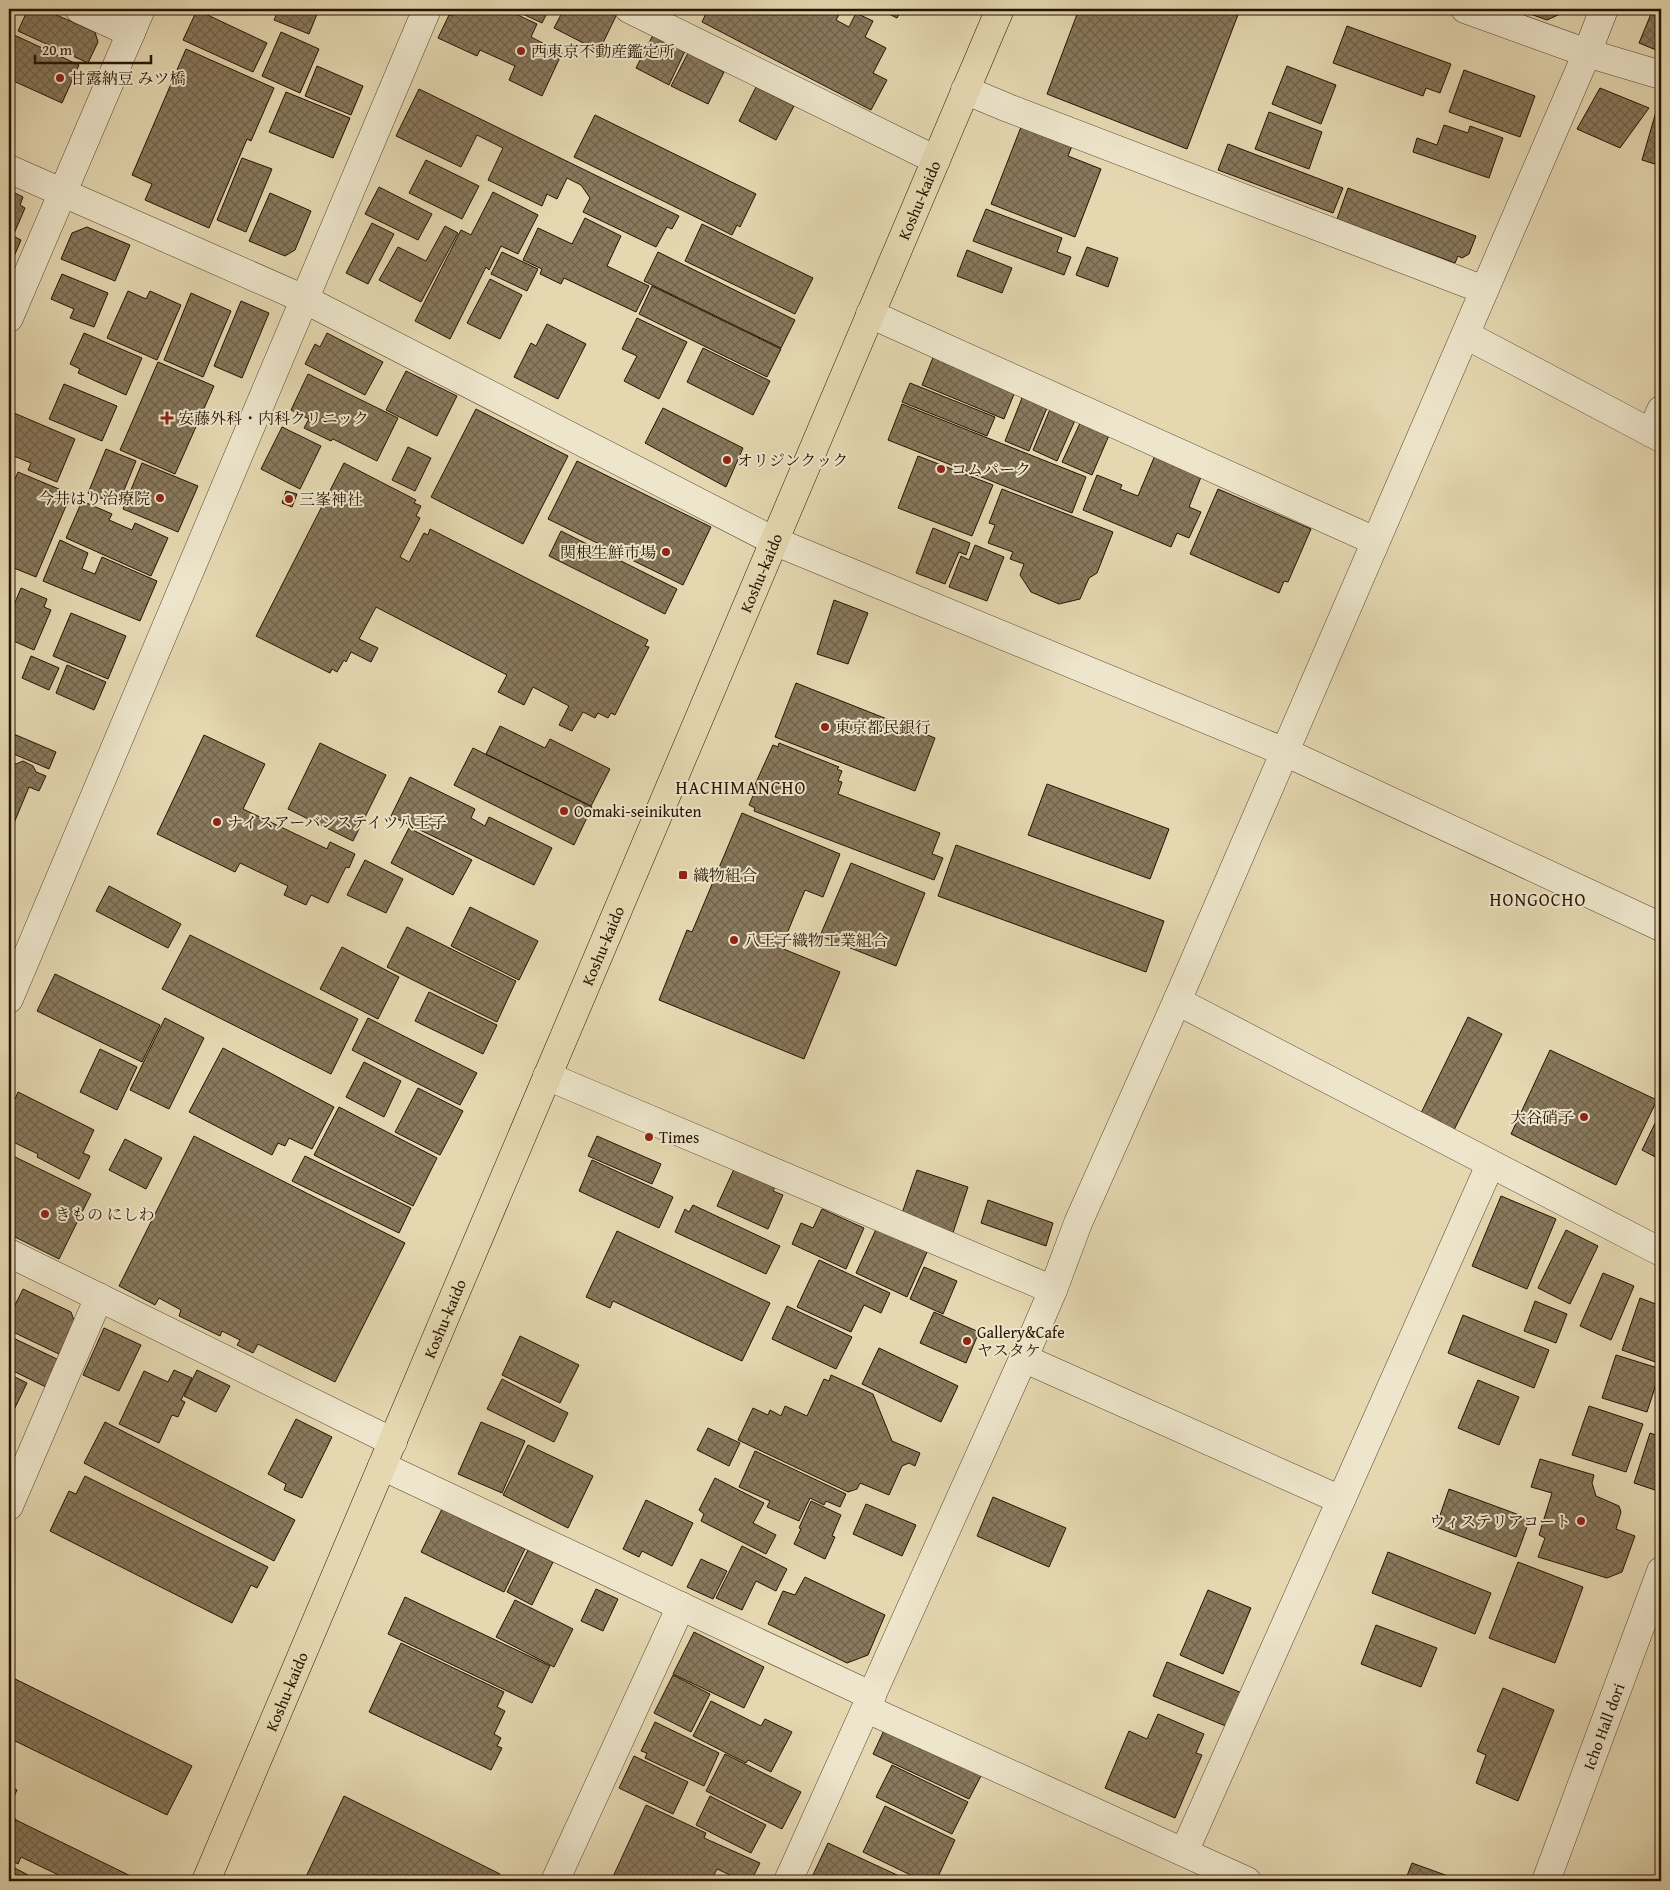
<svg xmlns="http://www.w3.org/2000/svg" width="1670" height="1890" font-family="'Gentium Book Plus','Noto Serif JP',serif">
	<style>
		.building { fill: url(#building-cross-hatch); stroke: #251301 }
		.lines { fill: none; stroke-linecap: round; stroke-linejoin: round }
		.minor-casing { stroke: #55442d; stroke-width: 29 }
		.highway-casing { stroke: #251301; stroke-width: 29 }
		.minor { stroke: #eee6cc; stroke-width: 28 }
		.highway { stroke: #e5d8b1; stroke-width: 28 }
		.poi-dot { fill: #8f2418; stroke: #eee6cc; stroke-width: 2 }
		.labels { text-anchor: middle; stroke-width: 4; stroke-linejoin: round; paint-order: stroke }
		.poi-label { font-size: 16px; fill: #251301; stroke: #eee6cc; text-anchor: start }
		.street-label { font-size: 16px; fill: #251301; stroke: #eee6cc }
		.neighbourhood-label { font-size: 18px; letter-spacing: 1px; fill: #251301; stroke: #eee6cc }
	</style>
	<defs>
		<pattern id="building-cross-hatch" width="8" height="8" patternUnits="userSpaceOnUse" patternTransform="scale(1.25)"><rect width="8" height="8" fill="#89795d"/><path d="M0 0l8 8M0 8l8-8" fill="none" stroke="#70624a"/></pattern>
	</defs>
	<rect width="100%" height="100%" fill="#e5d8b1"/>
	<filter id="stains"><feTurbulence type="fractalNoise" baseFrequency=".004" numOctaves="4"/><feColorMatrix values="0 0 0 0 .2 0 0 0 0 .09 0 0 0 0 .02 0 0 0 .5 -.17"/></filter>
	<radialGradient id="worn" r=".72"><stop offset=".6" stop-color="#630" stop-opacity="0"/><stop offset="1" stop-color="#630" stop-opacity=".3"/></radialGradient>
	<path class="building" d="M28,9H43L95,32L98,42L88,63L18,31Z
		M279,9H319L309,34L274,20Z
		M455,9H505L537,24L531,37L562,53L542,96L509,80L515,66L480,50L477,56L438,38L449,15L452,16Z
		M512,9H549L542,23Z
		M564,9H607L617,14L599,51L554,28Z
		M708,9H842L836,20L849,27L856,13L873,21L865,37L886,48L873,73L887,80L871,110L702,22Z
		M879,9H902L897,18Z
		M1079,9H1231L1239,12L1187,149L1047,94Z
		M1516,9H1571L1547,20Z
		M1653,9H1661V52L1639,43Z
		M197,10L267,43L253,72L183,40Z
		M1347,26L1451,64L1440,93L1426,88L1423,96L1333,63Z
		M281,32L319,49L300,93L262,76Z
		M12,34L79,65L62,103L9,79V42Z
		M653,35L685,51L669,85L636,68Z
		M186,49L274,88L251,141L247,139L209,228L145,200L152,184L132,175Z
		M688,53L724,72L708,104L671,86Z
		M317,66L363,86L351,115L305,96Z
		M1287,66L1336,85L1321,124L1272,104Z
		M1464,70L1535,96L1520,137L1449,112Z
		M756,87L794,106L776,140L739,121Z
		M1600,88L1649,108L1620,148L1577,129Z
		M419,89L679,216L672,229L667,227L656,247L583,212L590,198L581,185L567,178L557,199L547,194L542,206L488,180L503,148L477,135L461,167L396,136Z
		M286,92L350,118L333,158L269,132Z
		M1660,98H1661V166L1642,160Z
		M1269,112L1322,132L1309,169L1255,149Z
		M595,115L756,194L740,227L737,225L732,235L574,157Z
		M1444,125L1468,133L1470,126L1503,138L1489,178L1413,152L1417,138L1437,145Z
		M1021,127L1072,146L1068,156L1101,169L1075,237L991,204Z
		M1228,144L1343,188L1333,213L1218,170Z
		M242,158L272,169L246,232L217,220Z
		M426,160L479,186L462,219L409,193Z
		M379,187L432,214L418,240L365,214Z
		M1348,188L1476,236L1469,254L1462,258L1458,256L1455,263L1337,219Z
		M9,190L23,197L20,205L25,208L13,236L21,240L12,261L9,259Z
		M493,192L538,215L518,254L501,246L489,270L486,267L450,339L415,321L461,230L471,235Z
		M270,193L311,211L295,250L285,256L249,241Z
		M986,209L1062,238L1057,252L1071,257L1064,275L973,241Z
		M585,218L621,236L607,266L649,286L636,312L564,278L561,284L540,274L542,269L523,260L538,228L572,244Z
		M372,223L394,234L368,284L346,273Z
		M702,224L813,278L795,314L685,261Z
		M445,226L458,233L421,302L379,280L398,247L426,261Z
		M87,227L130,245L115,281L61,259L72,233Z
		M1087,247L1118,258L1108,287L1076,275Z
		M967,250L1012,268L1002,293L957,276Z
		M502,252L538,269L527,291L491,274Z
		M658,252L795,320L781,348L644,281Z
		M62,274L108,293L94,327L70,318L74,309L51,299Z
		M490,279L522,295L500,339L467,323Z
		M652,286L781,349L767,377L639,314Z
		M128,291L146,299L150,291L181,305L157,360L107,338Z
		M191,293L231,311L203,377L164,360Z
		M241,301L269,313L242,378L214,366Z
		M637,318L687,342L659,399L624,381L637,356L622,349Z
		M547,324L586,344L558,399L514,377L531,343L536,346Z
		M84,333L142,358L126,395L78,373L80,369L70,364Z
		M327,333L383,362L365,395L305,364L315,344L320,347Z
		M703,348L770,381L753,415L687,382Z
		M934,355L1016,389L1004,419L922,385Z
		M158,362L214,386L175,474L120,450Z
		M406,371L457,396L437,436L386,410Z
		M308,374L398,418L377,461L333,439L331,441L304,428L309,419L291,410Z
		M910,383L995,417L987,436L902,402Z
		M64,384L117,406L102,441L49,419Z
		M1024,393L1049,403L1029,451L1005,441Z
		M902,404L1086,477L1072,513L888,440Z
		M1051,407L1076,418L1057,461L1033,450Z
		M663,408L743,448L726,487L645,443Z
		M476,409L568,456L523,544L431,497Z
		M14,413L75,439L57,482L28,470L31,463L9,454L11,448L9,447V426Z
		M1081,421L1110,433L1092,475L1062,462Z
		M282,427L321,446L300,489L261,469Z
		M408,447L431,458L415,491L392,480Z
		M106,449L136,461L118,505L88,493Z
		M1156,453L1203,472L1189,507L1201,512L1189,538L1177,533L1171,547L1083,510L1097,475L1122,485L1120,489L1138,496Z
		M918,456L993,485L972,536L898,508Z
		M577,461L711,527L683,585L548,519Z
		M142,463L198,486L178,532L123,509Z
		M344,463L416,500L414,503L421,506L416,516L420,518L400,557L409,562L424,533L428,535L430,529L648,640L645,646L649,647L615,715L611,713L608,718L598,713L595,718L583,712L572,731L559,725L569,706L533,687L524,705L498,692L507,675L376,607L359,639L378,648L371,662L351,652L346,662L344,660L337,672L332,669L330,673L256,636Z
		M18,472L71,494L36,577L9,566V493Z
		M1002,489L1113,532L1097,573L1089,578L1080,599L1059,604L1031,592L1020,575L1024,564L1010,559L1013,552L988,543L995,525L989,523Z
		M1218,489L1311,529L1288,582L1284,581L1279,593L1190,554Z
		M286,491L297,494L292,507L282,503Z
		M82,501L112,514L109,520L132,530L135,523L168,538L151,576L66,538Z
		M933,528L970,543L966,555L959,552L945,584L916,573Z
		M561,531L677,589L665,614L549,556Z
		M60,540L88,553L82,569L95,574L102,557L157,581L140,621L43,581Z
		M975,545L1004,557L987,601L949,587L961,556L969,560Z
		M21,588L47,599L44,607L51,610L34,650L9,639V617Z
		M834,600L868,613L848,664L817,654Z
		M71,613L126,636L108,679L53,656Z
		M31,656L59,668L49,690L22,678Z
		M67,665L106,682L94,710L56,693Z
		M796,683L935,738L915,791L775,737Z
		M500,726L545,748L550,739L610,769L591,806L486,754Z
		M9,732L56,752L49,769L9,752Z
		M204,735L265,764L243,809L327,849L330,842L355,854L349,868L346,867L328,903L311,895L306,905L284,895L288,886L240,863L235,872L157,834Z
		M320,743L386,775L353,841L288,809Z
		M779,743L839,767L837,769L842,771L838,781L842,782L838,794L940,833L932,854L943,858L934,880L754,811L755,808L749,805L755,791L753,789L773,745L778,747Z
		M473,748L592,807L574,845L454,785Z
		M9,761L16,764L23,761L33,766L36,772L46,776L39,791L29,787L14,823L9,821Z
		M410,777L475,809L471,818L485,826L489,817L552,848L534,885L391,816Z
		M1047,784L1169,829L1150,879L1028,835Z
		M742,813L840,854L823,897L805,890L781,948L840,972L804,1059L659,1000L687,930L692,932Z
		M409,828L472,860L453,895L391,863Z
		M956,845L1164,921L1146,972L938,896Z
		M365,860L403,879L386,913L347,895Z
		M851,863L925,893L896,966L820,936Z
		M109,886L181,924L168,948L96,911Z
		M470,907L538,941L519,980L451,946Z
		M407,927L516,981L497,1022L387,967Z
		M190,935L358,1019L331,1074L162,989Z
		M342,947L399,977L378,1019L320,989Z
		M55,974L160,1025L142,1062L37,1011Z
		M429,992L497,1025L483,1054L415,1021Z
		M1468,1017L1502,1034L1454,1130L1421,1113Z
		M165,1018L204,1038L169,1109L130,1090Z
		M368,1018L477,1073L460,1105L352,1050Z
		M223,1048L334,1107L312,1149L289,1138L285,1146L278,1143L272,1155L189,1112Z
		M100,1049L137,1067L117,1110L80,1092Z
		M1550,1050L1657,1100L1616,1185L1511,1134Z
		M364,1062L401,1081L384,1117L346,1097Z
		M418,1088L463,1111L440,1155L395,1132Z
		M18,1092L94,1130L83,1153L90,1156L79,1179L37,1157L38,1154L9,1140V1096L15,1099Z
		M339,1107L437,1158L413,1206L314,1155Z
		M1661,1111V1160L1642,1150Z
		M194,1136L405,1243L335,1382L258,1344L253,1353L237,1345L240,1340L222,1331L220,1336L179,1316L181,1310L159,1298L155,1305L119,1286Z
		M597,1136L661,1164L652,1184L588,1156Z
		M125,1139L162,1158L146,1189L109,1170Z
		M9,1154L91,1194L59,1259L9,1234Z
		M305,1156L411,1208L399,1233L292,1181Z
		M592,1160L673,1197L659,1228L579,1191Z
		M734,1169L775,1187L773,1191L783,1195L768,1229L717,1206Z
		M917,1170L968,1187L952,1236L900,1219Z
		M1501,1196L1556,1219L1527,1289L1472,1266Z
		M988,1200L1053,1223L1046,1246L981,1223Z
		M693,1205L780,1246L766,1274L675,1232L685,1209L689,1212Z
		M822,1209L864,1228L846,1269L792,1244L801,1223L813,1228Z
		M877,1227L928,1250L907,1297L856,1273Z
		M1566,1230L1598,1246L1570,1304L1538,1288Z
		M617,1231L770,1303L742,1361L613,1301L610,1308L586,1297Z
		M819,1260L890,1293L881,1313L864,1305L851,1332L797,1307Z
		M924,1267L957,1281L943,1314L910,1299Z
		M1603,1273L1634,1286L1611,1340L1580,1326Z
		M23,1289L71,1312L75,1323L61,1355L9,1330V1317Z
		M1640,1298L1661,1306V1364L1622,1350Z
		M1535,1301L1567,1314L1556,1343L1524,1331Z
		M787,1306L852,1337L836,1369L772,1339Z
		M934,1312L979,1332L966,1363L920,1343Z
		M1463,1315L1549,1350L1534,1388L1448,1353Z
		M104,1328L141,1345L119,1391L83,1375Z
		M9,1336L61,1361L48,1388L9,1369Z
		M520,1336L579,1365L560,1403L502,1375Z
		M879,1348L958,1386L941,1422L862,1384Z
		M1616,1355L1661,1369L1647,1412L1602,1398Z
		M174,1370L192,1378L181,1400L185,1402L178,1417L172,1415L159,1443L119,1424L144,1371L168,1382Z
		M197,1370L230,1386L216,1412L184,1396Z
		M9,1374L27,1383L9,1420Z
		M831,1375L873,1394L892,1441L920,1453L915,1466L909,1463L902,1466L889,1495L860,1483L857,1489L848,1492L738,1440L753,1408L768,1415L770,1410L781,1416L785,1406L807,1416L824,1379L829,1381Z
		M502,1379L568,1413L554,1442L487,1409Z
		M1478,1380L1519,1397L1499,1445L1458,1428Z
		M1589,1406L1643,1424L1626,1472L1572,1455Z
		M296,1419L332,1437L302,1498L284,1490L286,1484L268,1474Z
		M105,1422L295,1520L274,1561L84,1463Z
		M481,1422L525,1441L502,1493L458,1474Z
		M708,1428L740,1443L729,1466L697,1450Z
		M1650,1433L1661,1437V1492L1634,1483Z
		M528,1445L593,1476L568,1528L503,1495Z
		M755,1451L846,1494L840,1507L826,1501L824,1505L810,1498L799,1521L767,1507L770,1501L739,1487Z
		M1540,1459L1594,1475L1592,1483L1596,1496L1619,1506L1621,1512L1616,1529L1635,1536L1622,1572L1607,1578L1538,1557L1545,1538L1539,1535L1552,1493L1531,1487Z
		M85,1476L268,1567L257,1588L251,1585L232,1623L50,1531L69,1491L76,1494Z
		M715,1478L764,1503L753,1523L776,1535L766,1554L701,1521L704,1514L699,1510Z
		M1449,1489L1530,1519L1516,1557L1436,1527Z
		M993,1497L1066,1528L1049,1567L977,1536Z
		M646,1500L693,1523L672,1566L642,1551L639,1557L623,1549Z
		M811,1501L841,1515L832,1536L835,1537L825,1559L794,1544L801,1529L799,1528Z
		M866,1504L916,1525L902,1556L853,1534Z
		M442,1509L525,1549L504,1592L421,1552Z
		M742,1546L787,1569L776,1591L756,1581L742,1610L716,1598Z
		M528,1550L553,1562L532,1605L507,1592Z
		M1388,1552L1491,1593L1475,1634L1372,1593Z
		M701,1559L727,1571L713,1599L687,1587Z
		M1518,1562L1583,1587L1555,1663L1489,1638Z
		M805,1577L885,1615L868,1655L847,1663L768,1624L783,1591L795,1595Z
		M596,1589L618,1599L603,1631L581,1621Z
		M1208,1590L1251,1608L1223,1674L1180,1655Z
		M405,1597L550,1666L532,1703L388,1634Z
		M515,1600L573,1629L554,1667L496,1637Z
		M1376,1625L1437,1648L1421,1687L1361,1664Z
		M694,1632L764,1667L744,1708L673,1674Z
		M401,1643L504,1692L497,1707L505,1711L494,1734L501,1738L497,1746L502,1748L491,1770L369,1712Z
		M1167,1662L1242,1693L1228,1727L1153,1696Z
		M673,1675L710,1694L691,1732L654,1713Z
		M9,1676L192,1766L167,1815L9,1738Z
		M1503,1688L1554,1710L1518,1801L1476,1783L1486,1755L1477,1751Z
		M711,1701L761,1726L765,1719L792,1732L771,1772L748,1760L746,1763L693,1736Z
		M1158,1714L1204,1734L1196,1753L1202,1755L1175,1818L1105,1788L1129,1731L1147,1739Z
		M655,1722L719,1753L704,1786L645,1758L647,1753L641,1751Z
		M886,1726L983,1772L969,1799L873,1754Z
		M725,1754L801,1792L782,1829L706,1791Z
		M634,1756L688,1782L673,1814L619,1788Z
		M892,1765L968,1802L952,1834L876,1797Z
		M9,1786L17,1790L9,1807Z
		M344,1796L500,1874L497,1881H304Z
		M710,1796L766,1825L751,1853L696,1825Z
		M646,1805L706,1833L704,1838L760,1863L751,1881H743L717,1869L711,1881H611Z
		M885,1806L955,1840L936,1881H923L863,1852Z
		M9,1816L16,1819L9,1832Z
		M16,1820L141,1881H71L21,1857L18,1864L9,1859V1836Z
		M828,1843L910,1881H822L812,1877Z
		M1412,1863L1462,1881H1405Z
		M9,1865L28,1875L25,1881H9Z
		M55,1875L68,1881H51Z"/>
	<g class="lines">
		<g class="minor-casing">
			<g id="minor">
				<path d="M79,9L131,33"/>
				<path d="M629,9L936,160"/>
				<path d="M1465,9L1587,53L1661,75"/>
				<path d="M965,90L1008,108L1484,290"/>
				<path d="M9,169L304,299L774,541L1285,752L1661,927"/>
				<path d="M870,314L1375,541"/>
				<path d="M9,318L141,9"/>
				<path d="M1466,335L1661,438"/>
				<path d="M1651,433L1661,410"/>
				<path d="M9,999L427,9"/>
				<path d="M1177,1001L1661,1252"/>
				<path d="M547,1076L1053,1290"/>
				<path d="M9,1253L393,1442"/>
				<path d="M1023,1358L1341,1500L1184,1852"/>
				<path d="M382,1466L872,1696"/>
				<path d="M1341,1500L1490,1165"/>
				<path d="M9,1506L99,1297"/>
				<path d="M867,1709L1247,1881"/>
				<path d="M555,1881L681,1606"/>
				<path d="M788,1881L1028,1348L1053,1290L1078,1223L1177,1001L1587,53L1604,9"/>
				<path id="s1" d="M1546,1881L1661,1571"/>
			</g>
		</g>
		<g class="highway-casing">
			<g id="highway">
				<path id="s2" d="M206,1881L1000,9"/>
			</g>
		</g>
		<use href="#minor" class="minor"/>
		<use href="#highway" class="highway"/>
	</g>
	<g class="poi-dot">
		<circle cx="521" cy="51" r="5"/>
		<circle cx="60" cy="78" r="5"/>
		<path d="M164.5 410.5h5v5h5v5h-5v5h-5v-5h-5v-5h5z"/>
		<circle cx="727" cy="460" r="5"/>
		<circle cx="941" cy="469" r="5"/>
		<circle cx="160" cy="498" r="5"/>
		<circle cx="289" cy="499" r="5"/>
		<circle cx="666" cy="552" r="5"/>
		<circle cx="825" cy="727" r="5"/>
		<circle cx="564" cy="811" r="5"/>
		<circle cx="217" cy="822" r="5"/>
		<rect x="678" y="870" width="10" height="10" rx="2.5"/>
		<circle cx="734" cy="940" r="5"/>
		<circle cx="1584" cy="1117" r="5"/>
		<circle cx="649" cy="1137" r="5"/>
		<circle cx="45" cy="1214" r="5"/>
		<circle cx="967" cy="1341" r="5"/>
		<circle cx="1581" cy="1521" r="5"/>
	</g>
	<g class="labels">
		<g class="poi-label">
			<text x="531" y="57">西東京不動産鑑定所</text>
			<text x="70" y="84">甘露納豆 みツ橋</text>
			<text x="178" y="424">安藤外科・内科クリニック</text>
			<text x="737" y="466">オリジンクック</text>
			<text x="951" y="475">コムパーク</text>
			<text x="150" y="504" text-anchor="end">今井はり治療院</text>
			<text x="299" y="505">三峯神社</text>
			<text x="656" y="558" text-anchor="end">関根生鮮市場</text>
			<text x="835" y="733">東京都民銀行</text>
			<text x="574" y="817">Oomaki-seinikuten</text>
			<text x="227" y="828">ナイスアーバンステイツ八王子</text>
			<text x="693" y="881">織物組合</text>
			<text x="744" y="946">八王子織物工業組合</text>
			<text x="1574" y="1123" text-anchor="end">大谷硝子</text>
			<text x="659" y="1143">Times</text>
			<text x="55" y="1220">きもの にしわ</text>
			<text x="977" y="1338">Gallery&amp;Cafe<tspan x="977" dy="18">ヤスタケ</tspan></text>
			<text x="1571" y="1527" text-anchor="end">ウィステリアコート</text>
		</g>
		<g class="street-label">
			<text dy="6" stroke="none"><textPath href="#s2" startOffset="1826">Koshu-kaido</textPath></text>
			<text dy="6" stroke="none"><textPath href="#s2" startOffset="1421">Koshu-kaido</textPath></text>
			<text dy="6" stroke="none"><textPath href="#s2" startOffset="1016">Koshu-kaido</textPath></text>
			<text dy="6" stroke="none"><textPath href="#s2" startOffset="611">Koshu-kaido</textPath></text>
			<text dy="6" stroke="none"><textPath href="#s2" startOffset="206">Koshu-kaido</textPath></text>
			<text dy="6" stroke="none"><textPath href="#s1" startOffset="165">Icho Hall dori</textPath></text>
		</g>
		<g class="neighbourhood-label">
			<text x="741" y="794">HACHIMANCHO</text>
			<text x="1538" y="906">HONGOCHO</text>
		</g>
	</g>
	<rect width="1670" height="1890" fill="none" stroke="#e5d8b1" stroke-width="30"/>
	<rect x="10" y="10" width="1650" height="1870" fill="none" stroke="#251301" stroke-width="2.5"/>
	<rect x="15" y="15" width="1640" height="1860" fill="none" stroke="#251301"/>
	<path d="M35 55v8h116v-8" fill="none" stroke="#251301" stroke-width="2.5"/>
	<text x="42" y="55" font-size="15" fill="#251301" stroke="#eee6cc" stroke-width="4" paint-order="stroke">20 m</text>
	<rect width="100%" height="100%" filter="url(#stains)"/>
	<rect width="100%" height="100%" fill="url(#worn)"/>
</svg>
